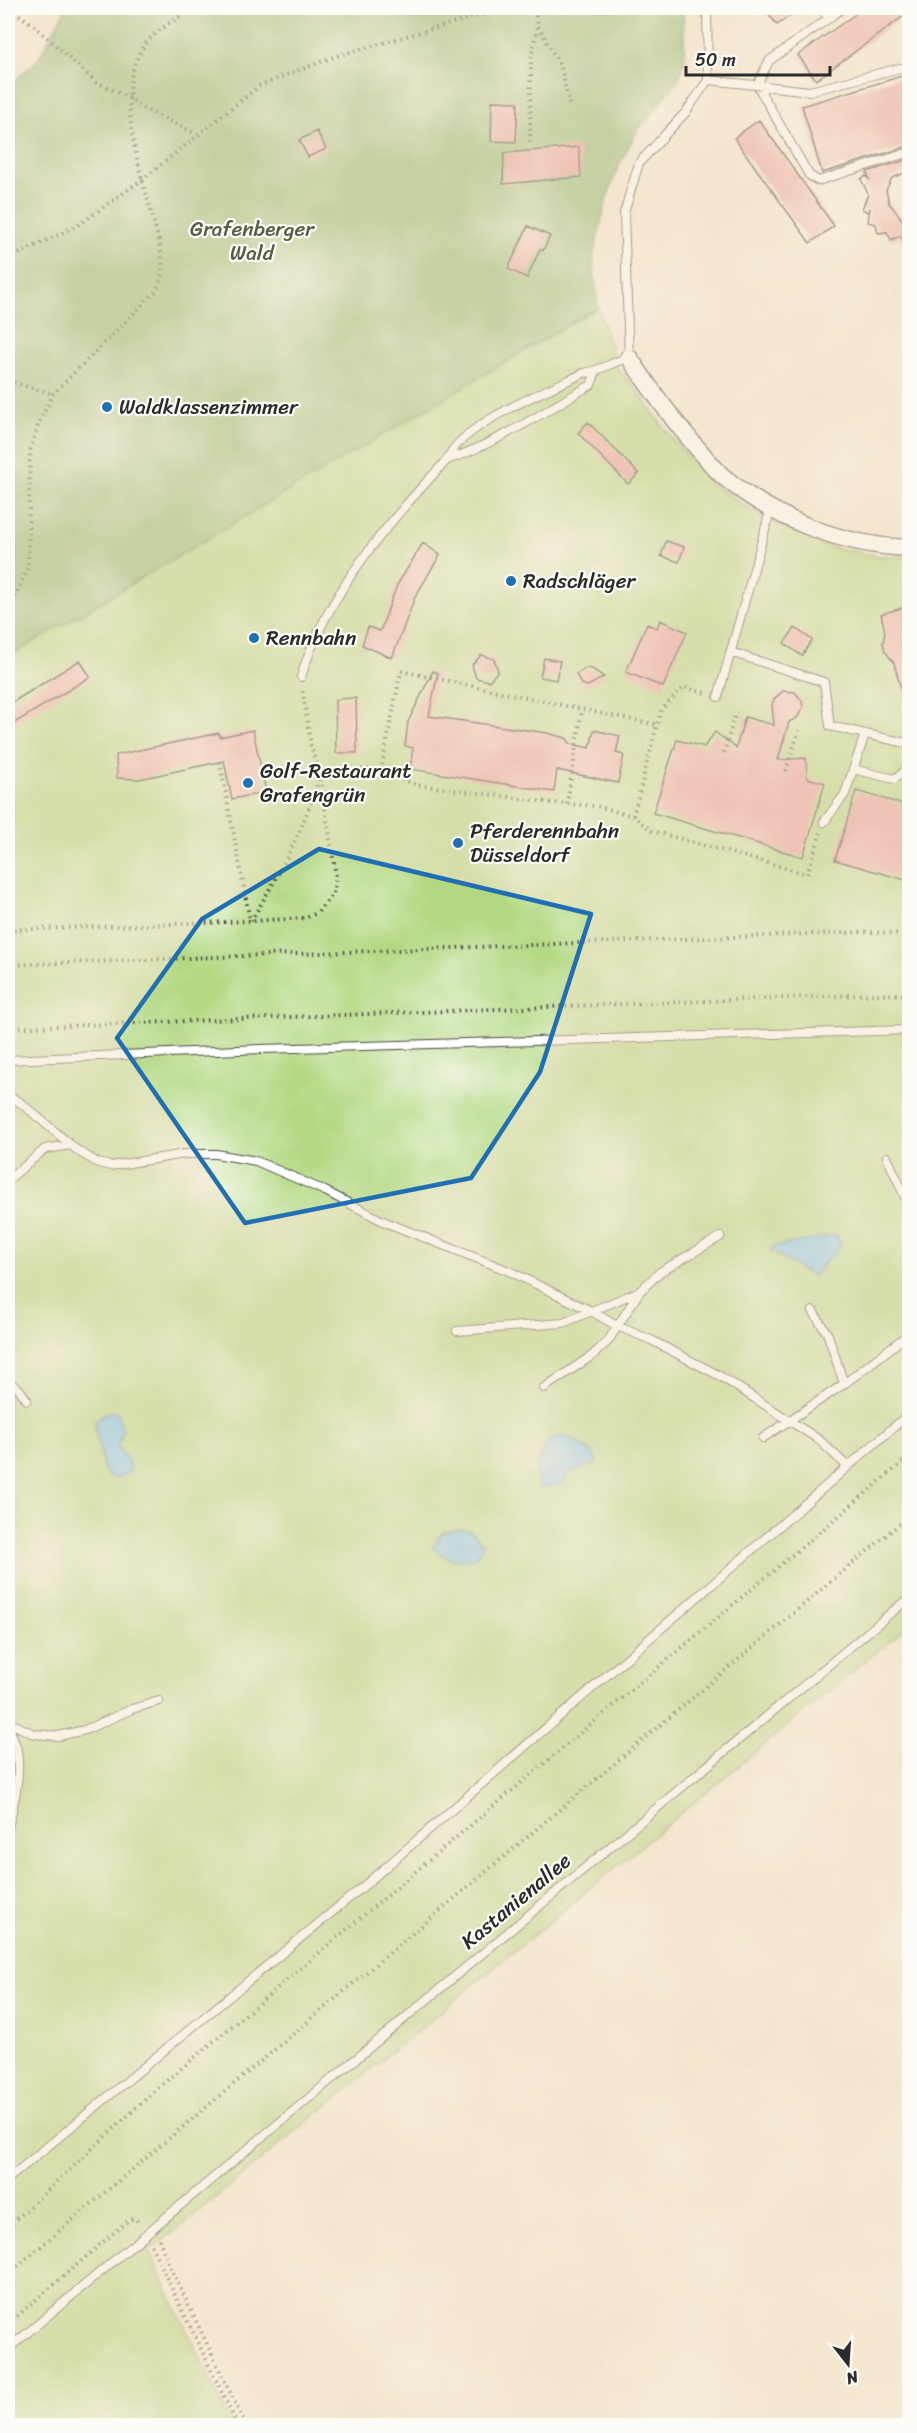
<svg xmlns="http://www.w3.org/2000/svg" width="917" height="2433" font-family="Sriracha,sans-serif">
	<style>
		.green { fill: #b2d882; stroke: #6e8256; stroke-width: 1.5 }
		.forest { fill: #8db870; stroke: #5c724e; stroke-width: 1.5 }
		.water { fill: #73c2ee; stroke: #4f768c; stroke-width: 1.5 }
		.building { fill: #e99c9a }
		.lines { fill: none; stroke-linecap: round; stroke-linejoin: round }
		.lane-casing { stroke: #494743; stroke-width: 10 }
		.street-casing { stroke: #494743; stroke-width: 19 }
		.path { stroke: #494743; stroke-width: 4; stroke-dasharray: 1.5 4.5; stroke-linecap: butt }
		.lane { stroke: #fff; stroke-width: 8 }
		.street { stroke: #fff; stroke-width: 16 }
		.marked { fill: none; stroke: #1f6fb2; stroke-width: 4.5; stroke-linejoin: round }
		.poi-dot { fill: #1f6fb2; stroke: #fdfcf7; stroke-width: 2 }
		.labels { text-anchor: middle; stroke-width: 4.5; stroke-linejoin: round; paint-order: stroke }
		.park-label { font-size: 21px; fill: #545f45; stroke: #fdfcf7 }
		.poi-label { font-size: 21px; fill: #2b2b2b; stroke: #fdfcf7; text-anchor: start }
		.street-label { font-size: 21px; fill: #2b2b2b; stroke: #fdfcf7 }
	</style>
	<rect width="100%" height="100%" fill="#fdfcf7"/>
	<filter id="ink" filterUnits="userSpaceOnUse"><feTurbulence type="fractalNoise" baseFrequency=".0167" numOctaves="2"/><feDisplacementMap in="SourceGraphic" scale="12" xChannelSelector="R" yChannelSelector="G"/><feConvolveMatrix kernelMatrix="1 2 1 2 8 2 1 2 1" color-interpolation-filters="sRGB"/></filter>
	<filter id="wash" filterUnits="userSpaceOnUse"><feTurbulence type="fractalNoise" baseFrequency=".008" numOctaves="4" result="noise"/><feDisplacementMap in="SourceGraphic" scale="24" xChannelSelector="R" yChannelSelector="G"/><feGaussianBlur stdDeviation="1.35" result="paint"/><feColorMatrix in="noise" values="0 0 0 0 0 0 0 0 0 0 0 0 0 0 0 0 0 1.4 0 .05"/><feComposite in="paint" operator="in"/></filter>
	<g filter="url(#wash)">
		<rect width="100%" height="100%" fill="#f4e6ce"/>
		<path class="green" d="M598,307L618,370L634,386L667,432L710,483L762,517L830,547L879,556L909,557V1625L159,2244L148,2250L232,2425H8V657Z"/>
		<path class="forest" d="M66,8H683L685,60L678,81L638,129L618,167L606,201L593,258L598,307L8,657V275L20,264L8,231V86L38,60Z"/>
		<path class="water" d="M836,1235L841,1245L814,1275L808,1274L770,1250L773,1247Z
			M113,1411L118,1413L123,1431L117,1446L129,1462L130,1471C103,1491 102,1464 99,1444C98,1436 94,1430 95,1421L104,1414Z
			M563,1436C577,1440 587,1446 596,1458L595,1464L570,1472C563,1486 553,1488 539,1487C533,1475 541,1445 553,1438C556,1437 560,1437 563,1436Z
			M460,1529L471,1531L484,1544C474,1569 448,1562 433,1547L442,1533Z"/>
		<g id="blocks">
			<path class="building" d="M764,8H801L777,25Z
				M864,8H909V12L816,80L798,55Z
				M909,74V146L822,173L802,106Z
				M492,101L518,102L516,142L491,141Z
				M759,120L834,226L810,243L734,138Z
				M317,131L326,149L308,157L299,140Z
				M579,147L581,177L503,184L504,153Z
				M909,159V171L892,178L886,190L889,203L909,228V237L904,241L900,236L891,240L887,232L878,233L876,224L868,222L870,208L867,212L862,209L868,194L861,179L866,176L869,179L867,172Z
				M528,226L550,236L543,251L540,249L527,278L508,269Z
				M588,422L639,474L628,484L578,433Z
				M666,541L684,547L679,562L661,556Z
				M423,543L440,555L415,597L392,658L362,645L368,627L380,631L397,585Z
				M909,606V702L905,703L894,663L885,651L883,643L885,632L881,614Z
				M660,620L687,632L663,687L626,672L647,624L657,628Z
				M795,628L812,640L802,656L784,643Z
				M481,655L494,659L498,671L489,681L476,678L472,665Z
				M544,658L560,661L556,680L540,677Z
				M80,660L90,677L8,727V705Z
				M586,668L592,669L604,677L588,686L581,684L576,674Z
				M433,671L438,673L429,716L547,733L566,738L571,744L590,748L594,730L620,736L616,753L624,755L618,783L557,770L554,792L410,769L413,748L405,746L408,722Z
				M783,691L795,692L802,701L803,707L797,718L789,722L778,760L806,758L807,778L825,783L803,857L653,813L677,740L704,747L715,732L736,748L745,717L774,725L772,705L774,699Z
				M356,698L357,753H336L335,699Z
				M253,730L266,792L232,799L224,761L139,779L117,778L116,755L219,733L220,737Z
				M856,791L909,806V881L835,860Z"/>
		</g>
	</g>
	<g filter="url(#ink)">
		<use href="#blocks" fill-opacity="0" stroke="#494743" stroke-width="1.5"/>
		<g class="lines">
			<g class="lane-casing">
				<path id="lane" d="M707,8L708,80L810,91L900,68
					M820,8L829,18
					M843,8L769,61L757,85L809,175L818,181L910,152
					M447,460C498,443 545,411 591,385L596,371
					M730,652L824,682L830,726L910,744
					M301,677C326,594 388,522 447,460C460,424 549,390 584,373C600,371 613,362 629,357L624,213L639,163L686,112L708,80
					M718,697L771,508
					M853,769L894,779L903,773L910,765
					M824,822L845,794L865,734
					M8,1060L261,1049L910,1030
					M8,1095L21,1103L78,1151L98,1163L111,1166L185,1154H216L256,1161L325,1191L385,1222L509,1271L591,1311L617,1326L651,1340L720,1376L818,1439L847,1466
					M887,1157L910,1208
					M8,1180L45,1149L71,1145
					M640,1291L660,1272L720,1237
					M813,1311L828,1335L844,1384
					M457,1331L563,1323L640,1291L608,1341L593,1355L544,1388
					M8,1382L19,1389L27,1400
					M763,1438L844,1384L910,1333
					M8,1722L34,1734L58,1736L85,1730L132,1709L159,1701
					M8,1722C10,1732 15,1741 17,1750C21,1775 14,1803 8,1827
					M8,2179L365,1885L910,1413
					M8,2349L910,1597"/>
			</g>
			<g class="street-casing">
				<path id="street" d="M629,357C651,390 674,422 700,451C708,460 716,471 725,478C777,520 843,546 910,548"/>
			</g>
			<path class="path" d="M9,8L31,23L96,82L130,98L144,109L197,134
				M538,26L561,67L570,107
				M530,142L531,58L538,25L534,8
				M8,259L80,224L143,179L259,86L333,57L506,8
				M8,381L53,394
				M8,614L28,567L30,451L39,423L53,394L155,292C168,270 161,250 155,226C142,177 108,82 149,40C161,27 179,17 194,8
				M724,753L736,712
				M220,762L250,920
				M381,771L401,671L657,725
				M786,771L799,730
				M567,804L582,710
				M633,816L661,710L684,687L705,693
				M251,921C279,874 305,828 320,775L365,769L381,771L417,785L554,803L596,806L633,816L652,831L807,874L821,832
				M8,930L251,921L306,918L317,913L333,894L336,877L320,775L311,746L302,688
				M8,965L866,932L910,934
				M8,1028L883,994L910,995
				M8,2227L151,2094L910,1456
				M159,2239L168,2262L246,2426
				M151,2245L238,2426
				M8,2274L910,1515
				M8,2324L130,2219H136L139,2223"/>
			<use href="#lane" class="lane"/>
			<use href="#street" class="street"/>
		</g>
	</g>
	<path d="M0 0H917V2433H0ZM319,849L591,914L540,1072L471,1178L245,1223L117,1038L202,919Z" fill="#f4e6ce" fill-opacity=".55" fill-rule="evenodd"/>
	<path class="marked" d="M319,849L591,914L540,1072L471,1178L245,1223L117,1038L202,919Z"/>
	<g class="poi-dot">
		<circle cx="107" cy="407" r="6"/>
		<circle cx="511" cy="581" r="6"/>
		<circle cx="254" cy="638" r="6"/>
		<circle cx="248" cy="783" r="6"/>
		<circle cx="458" cy="843" r="6"/>
	</g>
	<g class="labels">
		<g class="park-label">
			<text x="252" y="236">Grafenberger<tspan x="252" dy="24">Wald</tspan></text>
		</g>
		<g class="poi-label">
			<text x="119" y="414">Waldklassenzimmer</text>
			<text x="523" y="588">Radschläger</text>
			<text x="266" y="645">Rennbahn</text>
			<text x="260" y="778">Golf-Restaurant<tspan x="260" dy="24">Grafengrün</tspan></text>
			<text x="470" y="838">Pferderennbahn<tspan x="470" dy="24">Düsseldorf</tspan></text>
		</g>
		<g class="street-label">
			<text transform="translate(516 1901) rotate(-40)" y="7">Kastanienallee</text>
		</g>
	</g>
	<rect width="917" height="2433" fill="none" stroke="#fdfcf7" stroke-width="30"/>
	<g transform="translate(848 2364) rotate(163)" stroke="#fdfcf7" stroke-width="4.5" paint-order="stroke">
	<path d="M0-4.5L10 22L0 15L-10 22Z" fill="#2b2b2b"/>
	<text y="-9" font-size="16" font-weight="bold" text-anchor="middle" fill="#2b2b2b">N</text>
	</g>
	<path d="M686 66v9h144v-9" fill="none" stroke="#2b2b2b" stroke-width="3"/>
	<text x="695" y="66" font-size="18" fill="#2b2b2b" stroke="#fdfcf7" stroke-width="4.5" paint-order="stroke">50 m</text>
</svg>
